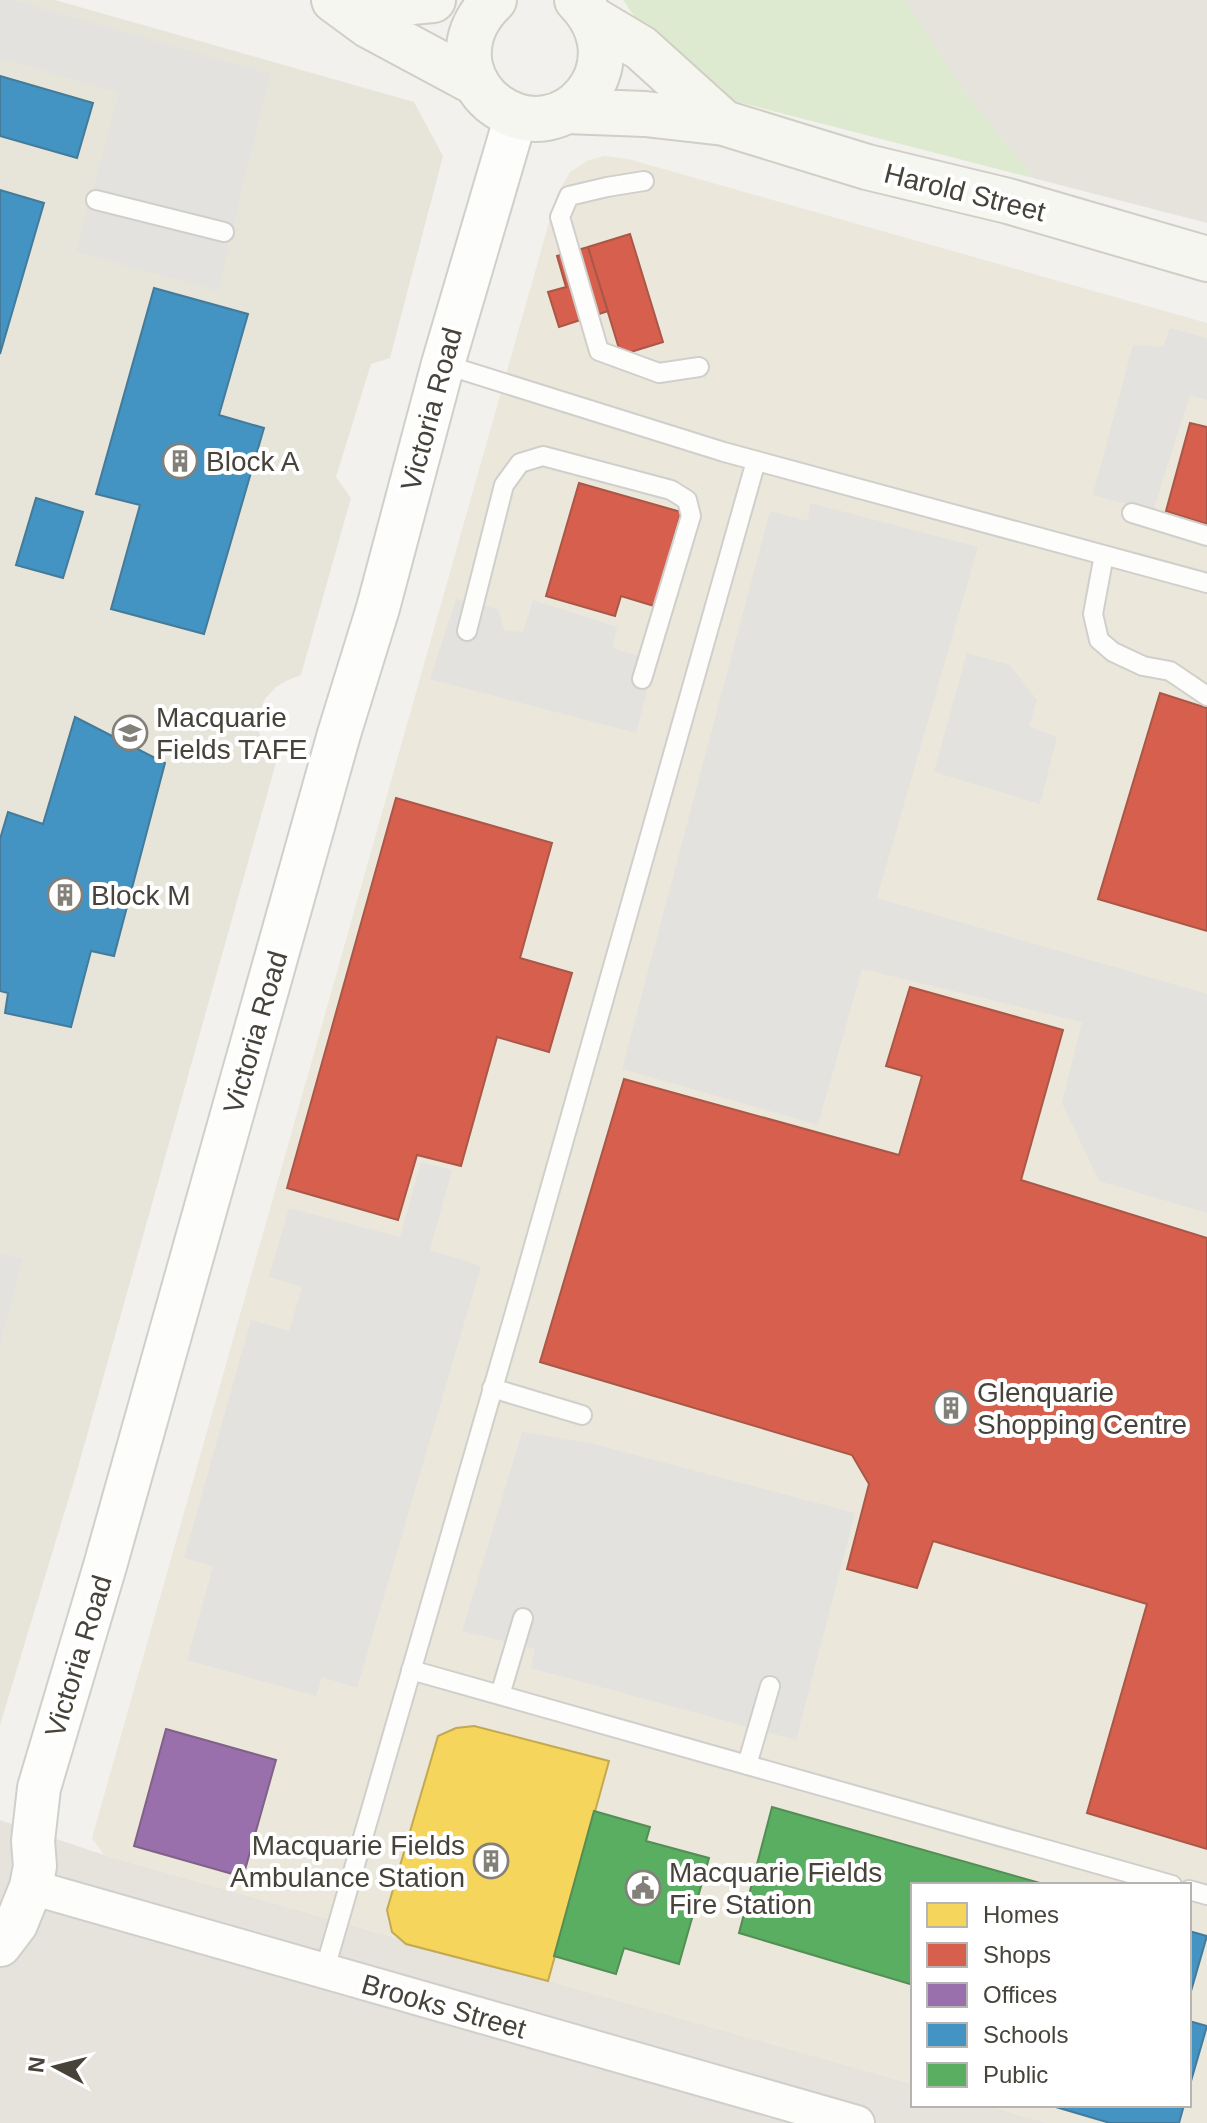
<svg xmlns="http://www.w3.org/2000/svg" width="1207" height="2123" font-family="Arial,sans-serif">
	<style>
		.residential { fill: #e5e3dc }
		.commercial { fill: #ece7db }
		.education { fill: #e7e5da }
		.green { fill: #ddead0 }
		.parking { fill: #e3e2de }
		.homes { fill: #f6d55c; stroke: #c2a952; stroke-width: 2 }
		.shops { fill: #d6604d; stroke: #ab5747; stroke-width: 2 }
		.offices { fill: #9970ab; stroke: #806289; stroke-width: 2 }
		.schools { fill: #4393c3; stroke: #447b9a; stroke-width: 2 }
		.public { fill: #5aae61; stroke: #548e55; stroke-width: 2 }
		.lines { fill: none; stroke-linecap: round; stroke-linejoin: round }
		.service-casing { stroke: #d0cfcb; stroke-width: 22 }
		.minor-casing { stroke: #d0cfcb; stroke-width: 38 }
		.tertiary-casing { stroke: #d0cfcb; stroke-width: 46 }
		.secondary-casing { stroke: #d0cec5; stroke-width: 48 }
		.service { stroke: #fdfdfc; stroke-width: 18 }
		.minor { stroke: #fdfdfc; stroke-width: 34 }
		.tertiary { stroke: #fdfdfc; stroke-width: 42 }
		.secondary { stroke: #f6f6f1; stroke-width: 44 }
		.labels { text-anchor: middle; stroke-width: 8; stroke-linejoin: round; paint-order: stroke }
		.street-label { font-size: 28px; fill: #47433a; stroke: #fff }
		.poi-label { font-size: 28px; fill: #47433a; stroke: #fff; text-anchor: start }
	</style>
	<rect width="100%" height="100%" fill="#f2f1ed"/>
	<path class="residential" d="M905,0H1207V223L1033,178L964,91Z
		M0,1820L104,1855L913,2084V2105H985L1048,2123H0Z"/>
	<path class="commercial" d="M604,156L628,159L1207,323V2123H1048L985,2105H1189V1885H913V2084L104,1855L92,1838L557,194L570,172L587,161Z"/>
	<path class="education" d="M0,0H55L414,102L443,156L390,358L371,364L336,477L351,498L301,675L286,681L276,687L265,699L259,713L258,725L261,741L268,753L277,759L77,1471L0,1725Z"/>
	<path class="green" d="M623,0H905L964,91L1033,178L691,90L657,50Z"/>
	<path class="parking" d="M0,0H13L270,74L218,291L76,252L119,93L0,58Z
		M1170,328L1207,338V400L1190,395L1153,511L1093,495L1133,345L1163,347Z
		M810,503L978,547L877,898L1207,994V1213L1099,1181L1062,1103L1082,1022L862,969L818,1125L622,1069L770,511L808,521Z
		M456,599L498,609L504,630L523,632L533,600L617,627L613,648L635,655L657,654L636,733L430,679Z
		M967,653L1010,665L1037,700L1029,726L1057,737L1040,804L934,772Z
		M421,1162L452,1170L430,1250L481,1266L357,1688L322,1677L316,1696L187,1660L213,1566L184,1558L251,1320L289,1331L302,1287L269,1277L289,1208L400,1237Z
		M0,1253L23,1259L0,1344Z
		M522,1432L594,1444L855,1513L796,1740L531,1668L535,1649L462,1631Z"/>
	<path class="homes" d="M474,1726L609,1761L548,1981L406,1944L392,1932L387,1910L438,1736L456,1728Z"/>
	<path class="shops" d="M630,234L663,342L621,355L588,247Z
		M588,247L608,311L559,327L548,292L566,287L557,256Z
		M1190,423L1207,427V524L1166,511Z
		M579,483L681,512L654,606L621,596L615,616L546,596Z
		M1160,693L1207,708V931L1098,899Z
		M396,798L552,843L520,958L572,973L549,1052L497,1037L461,1166L417,1155L398,1220L287,1188Z
		M910,987L1063,1030L1021,1180L1207,1238V1849L1087,1813L1147,1604L933,1541L917,1588L847,1569L869,1484L852,1455L540,1362L624,1079L899,1155L922,1076L886,1066Z"/>
	<path class="offices" d="M166,1729L276,1760L243,1877L134,1846Z"/>
	<path class="schools" d="M0,76L93,103L77,158L0,136Z
		M0,190L44,203L0,354Z
		M154,288L248,314L219,415L264,428L204,634L111,609L140,505L96,494Z
		M36,498L83,512L63,578L16,565Z
		M75,717L165,763L114,956L91,951L71,1027L5,1013L8,993L0,991V839L8,812L43,824Z
		M1189,1931L1207,1936L1189,1998Z
		M1189,2021L1207,2026L1189,2088Z
		M1049,2105H1184L1179,2123H1110Z"/>
	<path class="public" d="M772,1807L1047,1885H913V1985L739,1933Z
		M594,1811L650,1827L646,1841L709,1858L679,1964L624,1948L616,1974L554,1956Z"/>
	<g class="lines">
		<g class="service-casing">
			<path id="service" d="M644,181L607,187L569,196L560,217L599,351L659,373L699,367
				M96,200L224,232
				M443,364L724,452L1207,583
				M1132,513L1207,536
				M1104,555L1093,614L1099,640L1113,652L1143,666L1170,671L1207,696
				M467,631L504,485L520,463L543,456L671,490L687,500L691,516L642,679
				M492,1388L582,1415
				M411,1670L1172,1885
				M500,1695L523,1618
				M747,1765L770,1686
				M1189,1890L1207,1895
				M324,1972L522,1288L756,461"/>
		</g>
		<g class="minor-casing">
			<path id="minor" d="M31,1887L857,2123"/>
		</g>
		<g class="tertiary-casing">
			<path id="tertiary" d="M0,1945L16,1924L31,1887L35,1866L33,1841L39,1788L105,1566L339,734L378,608L443,364L516,116"/>
		</g>
		<g class="secondary-casing">
			<path id="secondary" d="M334,0L368,25L476,83
				M375,0L401,3L433,0
				M494,0C475,18 465,40 470,66C474,83 484,97 497,106C563,152 641,65 577,0
				M594,20L641,48L724,123
				M566,111L645,114L724,123L867,167L1008,201L1207,259"/>
		</g>
		<use href="#service" class="service"/>
		<use href="#minor" class="minor"/>
		<use href="#tertiary" class="tertiary"/>
		<use href="#secondary" class="secondary"/>
	</g>
	<defs>
		<g id="building-ring" transform="scale(1.8)"><circle r="9.5" fill="#fff" stroke="#838079" stroke-width="1.5"/><path d="M-4-6H4V6H1V3H-1V6H-4ZM-2.5-4.3h1.7v1.8h-1.7ZM.8-4.3h1.7v1.8H.8ZM-2.5-1h1.7V.8h-1.7ZM.8-1h1.7V.8H.8Z" fill="#838079"/></g>
		<g id="university-ring" transform="scale(1.8)"><circle r="9.5" fill="#fff" stroke="#838079" stroke-width="1.5"/><path d="M0-5L7-2L0 1L-7-2ZM-4 1L0 2.5L4 1V4Q0 6-4 4Z" fill="#838079"/></g>
		<g id="civic-ring" transform="scale(1.8)"><circle r="9.5" fill="#fff" stroke="#838079" stroke-width="1.5"/><path d="M-.6-6.5H3V-4.5H.6V-3L4-1V1h2V6H-6V1h2V-1L-.6-3ZM-1.2 2.5V6h2.4V2.5Z" fill="#838079"/></g>
	</defs>
	<g fill-rule="evenodd">
		<use href="#building-ring" x="180" y="461"/>
		<use href="#university-ring" x="130" y="733"/>
		<use href="#building-ring" x="65" y="895"/>
		<use href="#building-ring" x="951" y="1408"/>
		<use href="#building-ring" x="491" y="1861"/>
		<use href="#civic-ring" x="643" y="1888"/>
	</g>
	<g class="labels">
		<g class="street-label">
			<text transform="translate(965 192) rotate(14)" y="10">Harold Street</text>
			<text transform="translate(431 409) rotate(-75)" y="10">Victoria Road</text>
			<text transform="translate(255 1032) rotate(-74)" y="10">Victoria Road</text>
			<text transform="translate(78 1656) rotate(-73)" y="10">Victoria Road</text>
			<text transform="translate(444 2006) rotate(16)" y="10">Brooks Street</text>
		</g>
		<g class="poi-label">
			<text x="206" y="471">Block A</text>
			<text x="156" y="727">Macquarie<tspan x="156" dy="32">Fields TAFE</tspan></text>
			<text x="91" y="905">Block M</text>
			<text x="977" y="1402">Glenquarie<tspan x="977" dy="32">Shopping Centre</tspan></text>
			<text x="465" y="1855" text-anchor="end">Macquarie Fields<tspan x="465" dy="32">Ambulance Station</tspan></text>
			<text x="669" y="1882">Macquarie Fields<tspan x="669" dy="32">Fire Station</tspan></text>
		</g>
	</g>
	<rect x="911" y="1883" width="280" height="224" fill="#ffffff" stroke="#b5b4b0" stroke-width="2"/>
	<rect x="927" y="1903" width="40" height="24" fill="#f6d55c" stroke="#b5b4b0" stroke-width="2"/>
	<text x="983" y="1923" font-size="24" fill="#47433a">Homes</text>
	<rect x="927" y="1943" width="40" height="24" fill="#d6604d" stroke="#b5b4b0" stroke-width="2"/>
	<text x="983" y="1963" font-size="24" fill="#47433a">Shops</text>
	<rect x="927" y="1983" width="40" height="24" fill="#9970ab" stroke="#b5b4b0" stroke-width="2"/>
	<text x="983" y="2003" font-size="24" fill="#47433a">Offices</text>
	<rect x="927" y="2023" width="40" height="24" fill="#4393c3" stroke="#b5b4b0" stroke-width="2"/>
	<text x="983" y="2043" font-size="24" fill="#47433a">Schools</text>
	<rect x="927" y="2063" width="40" height="24" fill="#5aae61" stroke="#b5b4b0" stroke-width="2"/>
	<text x="983" y="2083" font-size="24" fill="#47433a">Public</text>
	<g transform="translate(56 2067) rotate(277)" stroke="#ffffff" stroke-width="6" paint-order="stroke">
	<path d="M0-6L14 30L0 20L-14 30Z" fill="#47433a"/>
	<text y="-12" font-size="22" font-weight="bold" text-anchor="middle" fill="#47433a">N</text>
	</g>
</svg>
